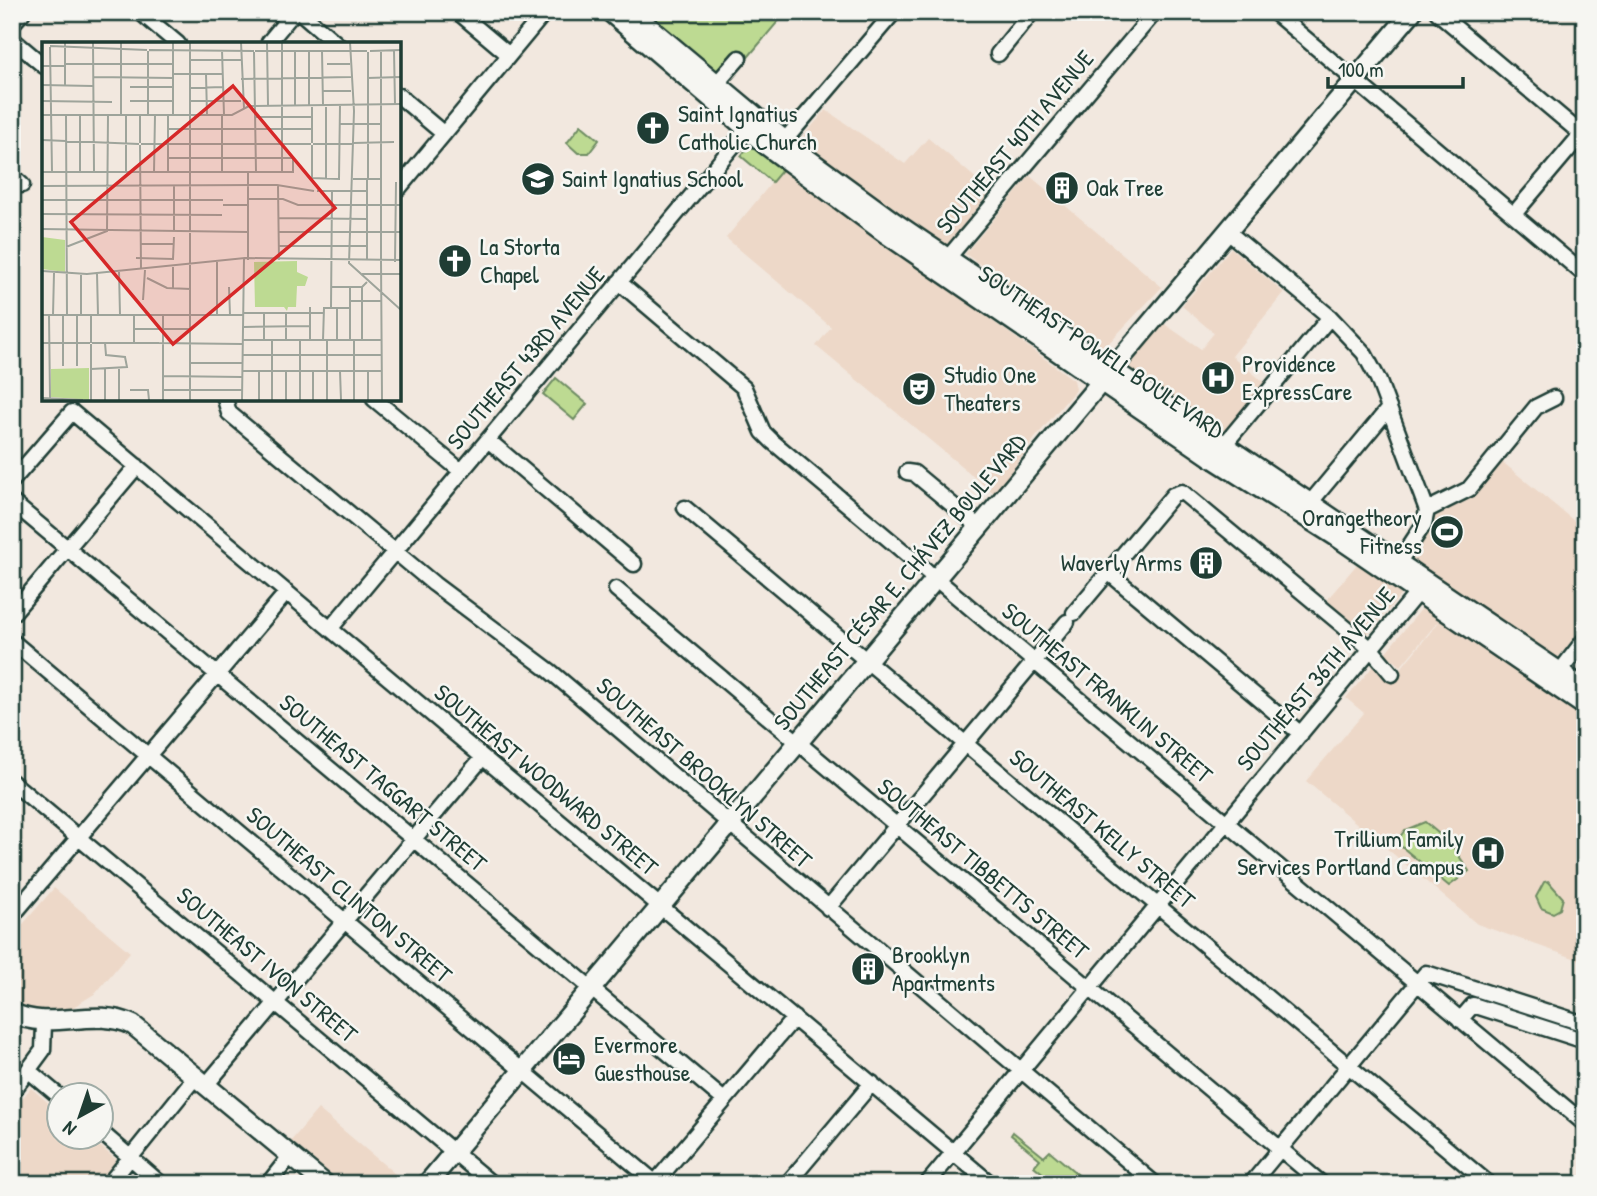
<svg xmlns="http://www.w3.org/2000/svg" width="1597" height="1196" font-family="'Patrick Hand',sans-serif">
	<style>
		.built { fill: #edd8c8 }
		.green { fill: #bdda92; stroke: #6e8c63; stroke-width: 2 }
		.lines { fill: none; stroke-linecap: round; stroke-linejoin: round }
		.minor-casing { stroke: #1f3d34; stroke-width: 19 }
		.major-casing { stroke: #1f3d34; stroke-width: 23 }
		.minor { stroke: #f6f6f2; stroke-width: 14 }
		.major { stroke: #f6f6f2; stroke-width: 18 }
		.labels { text-anchor: middle; stroke-width: 5; stroke-linejoin: round; paint-order: stroke }
		.poi-label { font-size: 24px; fill: #1f3d34; stroke: #f6f6f2; text-anchor: start }
		.street-label { font-size: 24px; fill: #1f3d34; stroke: #f6f6f2 }
		.inset-road { fill: none; stroke: #9ea49b; stroke-width: 2 }
		.view { fill: #d62828; fill-opacity: 0.15; stroke: #d62828; stroke-width: 3.5 }
		.inset-edge { fill: none; stroke: #1f3d34; stroke-width: 3.5 }
	</style>
	<rect width="100%" height="100%" fill="#f2e8df"/>
	<filter id="ink" filterUnits="userSpaceOnUse"><feTurbulence type="fractalNoise" baseFrequency=".0143" numOctaves="2"/><feDisplacementMap in="SourceGraphic" scale="14" xChannelSelector="R" yChannelSelector="G"/><feConvolveMatrix kernelMatrix="1 2 1 2 8 2 1 2 1" color-interpolation-filters="sRGB"/></filter>
	<g filter="url(#ink)">
		<path class="built" d="M826,110L905,164L928,138L991,191L947,245L799,141Z
			M783,169L1074,380L1076,389L1035,438L995,494L816,346L831,327L726,238Z
			M1030,176L1162,287L1104,348L965,254Z
			M1231,248L1284,293L1232,356L1266,384L1224,435L1125,368L1163,323L1201,349L1214,333L1182,306Z
			M1500,460L1585,530V625L1555,661L1408,560L1437,513L1467,501Z
			M1358,563L1403,592L1365,637L1325,602Z
			M1423,607L1440,619L1401,666L1385,653Z
			M1443,617L1585,714V962L1477,924L1306,781L1364,713L1346,698L1375,664L1393,678Z
			M54,888L130,952L96,993L70,1009L42,1013L12,1002V937Z
			M31,1088L59,1112L60,1136L89,1137L119,1162L101,1184H12V1110Z
			M318,1109L407,1184H343L291,1141Z"/>
		<path class="green" d="M641,12H786L728,81Z
			M581,125L599,140L589,153H578L567,143Z
			M751,143L783,169L772,182L741,156Z
			M556,378L587,404L574,420L543,394Z
			M1425,822L1451,844L1469,871L1449,886L1396,842L1405,830Z
			M1548,881L1563,898L1560,909L1553,913L1541,908L1536,897L1544,882Z
			M1013,1132L1044,1157L1050,1151L1089,1184H1056L1034,1166L1040,1159L1011,1135Z"/>
		<g class="lines">
			<g class="minor-casing">
				<path id="minor" d="M140,12L178,44
					M300,12L337,44
					M458,12L509,55
					M1274,12L1585,275
					M1437,12L1585,137
					M12,24L23,12
					M12,39L44,66
					M269,42L294,12
					M998,54L1032,12
					M710,91L739,58
					M399,96L444,134
					M779,147L894,12
					M12,176L22,185
					M399,188L545,12
					M1514,214L1585,130
					M1228,232L1330,317L1364,353L1378,379L1427,510L1424,524L1399,562
					M941,266L1155,12
					M619,282L744,388L763,432L773,442L1585,1124
					M225,399L229,413L434,584L550,671L1155,1184
					M374,399L461,471
					M488,440L634,564
					M1224,445L1330,317
					M907,472L914,473L979,527
					M12,481L72,412L991,1184
					M12,502L724,1100
					M685,508L1489,1184
					M1305,509L1389,408
					M1427,510L1469,489L1536,407L1554,398
					M1108,572L1301,734
					M616,589L1322,1184
					M1074,613L1173,495L1182,492L1371,649L1392,674
					M12,614L137,466
					M330,629L753,122
					M12,641L657,1184
					M1554,679L1585,639
					M12,782L492,1184
					M828,908L1067,622
					M12,916L287,592
					M1460,1020L1473,1005L1585,1041
					M29,1071L60,1097
					M207,1084L483,757
					M12,1092L43,1050L44,1023
					M102,1133L161,1184
					M109,1184L196,1076
					M268,1184L291,1155
					M654,1184L794,1018
					M787,1184L872,1083
					M927,1184L1418,592
					M1251,1184L1426,973L1585,1024"/>
			</g>
			<g class="major-casing">
				<path id="major" d="M610,12L766,145L885,233L1214,459L1337,537L1585,706
					M631,12L797,151L894,222L1585,689
					M12,1013C53,1032 93,1006 133,1025L325,1184
					M427,1184L1412,12"/>
			</g>
			<use href="#minor" class="minor"/>
			<use href="#major" class="major"/>
		</g>
	</g>
	<defs>
		<g id="church-disc" transform="scale(1.75)"><circle r="9.5" fill="#1f3d34" stroke="#f6f6f2"/><path d="M-1.2-6h2.4v3.5h3.3v2.4h-3.3V6h-2.4V-.1h-3.3v-2.4h3.3Z" fill="#fff"/></g>
		<g id="school-disc" transform="scale(1.75)"><circle r="9.5" fill="#1f3d34" stroke="#f6f6f2"/><path d="M0-5L7-2L0 1L-7-2ZM-4 1L0 2.5L4 1V4Q0 6-4 4Z" fill="#fff"/></g>
		<g id="building-disc" transform="scale(1.75)"><circle r="9.5" fill="#1f3d34" stroke="#f6f6f2"/><path d="M-4-6H4V6H1V3H-1V6H-4ZM-2.5-4.3h1.7v1.8h-1.7ZM.8-4.3h1.7v1.8H.8ZM-2.5-1h1.7V.8h-1.7ZM.8-1h1.7V.8H.8Z" fill="#fff"/></g>
		<g id="hospital-disc" transform="scale(1.75)"><circle r="9.5" fill="#1f3d34" stroke="#f6f6f2"/><path d="M-5-5h3v3.5h4V-5h3V5h-3V1.5h-4V5h-3Z" fill="#fff"/></g>
		<g id="theatre-disc" transform="scale(1.75)"><circle r="9.5" fill="#1f3d34" stroke="#f6f6f2"/><path d="M-5-5.5Q0-4 5-5.5V0Q5 5 0 6Q-5 5-5 0ZM-3.3-2.5H-1v1.5H-3.3ZM1-2.5H3.3v1.5H1ZM-2.8 1Q0 5.5 2.8 1Z" fill="#fff"/></g>
		<g id="stadium-disc" transform="scale(1.75)"><circle r="9.5" fill="#1f3d34" stroke="#f6f6f2"/><path d="M0-5a6.5 5 0 1 0 0 10a6.5 5 0 1 0 0-10ZM-3.5-1.8h7v3.6h-7Z" fill="#fff"/></g>
		<g id="hotel-disc" transform="scale(1.75)"><circle r="9.5" fill="#1f3d34" stroke="#f6f6f2"/><path d="M-6-4.5h1.5V1H6V5H4.5V3h-9V5H-6ZM-4 0a1.8 1.8 0 1 1 3.6 0ZM.5 0V-2.5h3Q6-2.5 6 0Z" fill="#fff"/></g>
	</defs>
	<g fill-rule="evenodd">
		<use href="#church-disc" x="653" y="128"/>
		<use href="#school-disc" x="538" y="179"/>
		<use href="#building-disc" x="1062" y="188"/>
		<use href="#church-disc" x="455" y="261"/>
		<use href="#hospital-disc" x="1218" y="378"/>
		<use href="#theatre-disc" x="919" y="389"/>
		<use href="#stadium-disc" x="1447" y="532"/>
		<use href="#building-disc" x="1206" y="563"/>
		<use href="#hospital-disc" x="1488" y="853"/>
		<use href="#building-disc" x="868" y="969"/>
		<use href="#hotel-disc" x="569" y="1059"/>
	</g>
	<g class="labels">
		<g class="poi-label">
			<text x="678" y="122">Saint Ignatius<tspan x="678" dy="28">Catholic Church</tspan></text>
			<text x="562" y="187">Saint Ignatius School</text>
			<text x="1086" y="196">Oak Tree</text>
			<text x="480" y="255">La Storta<tspan x="480" dy="28">Chapel</tspan></text>
			<text x="1242" y="372">Providence<tspan x="1242" dy="28">ExpressCare</tspan></text>
			<text x="944" y="383">Studio One<tspan x="944" dy="28">Theaters</tspan></text>
			<text x="1422" y="526" text-anchor="end">Orangetheory<tspan x="1422" dy="28">Fitness</tspan></text>
			<text x="1182" y="571" text-anchor="end">Waverly Arms</text>
			<text x="1464" y="847" text-anchor="end">Trillium Family<tspan x="1464" dy="28">Services Portland Campus</tspan></text>
			<text x="892" y="963">Brooklyn<tspan x="892" dy="28">Apartments</tspan></text>
			<text x="594" y="1053">Evermore<tspan x="594" dy="28">Guesthouse</tspan></text>
		</g>
		<g class="street-label">
			<text transform="translate(1015 142) rotate(-50)" y="8">SOUTHEAST 40TH AVENUE</text>
			<text transform="translate(1101 352) rotate(34)" y="8">SOUTHEAST POWELL BOULEVARD</text>
			<text transform="translate(526 358) rotate(-50)" y="8">SOUTHEAST 43RD AVENUE</text>
			<text transform="translate(900 582) rotate(-50)" y="8">SOUTHEAST CÉSAR E. CHÁVEZ BOULEVARD</text>
			<text transform="translate(1316 679) rotate(-50)" y="8">SOUTHEAST 36TH AVENUE</text>
			<text transform="translate(1107 693) rotate(40)" y="8">SOUTHEAST FRANKLIN STREET</text>
			<text transform="translate(704 773) rotate(41)" y="8">SOUTHEAST BROOKLYN STREET</text>
			<text transform="translate(546 780) rotate(40)" y="8">SOUTHEAST WOODWARD STREET</text>
			<text transform="translate(383 783) rotate(40)" y="8">SOUTHEAST TAGGART STREET</text>
			<text transform="translate(1102 829) rotate(40)" y="8">SOUTHEAST KELLY STREET</text>
			<text transform="translate(983 869) rotate(40)" y="8">SOUTHEAST TIBBETTS STREET</text>
			<text transform="translate(349 895) rotate(40)" y="8">SOUTHEAST CLINTON STREET</text>
			<text transform="translate(267 965) rotate(40)" y="8">SOUTHEAST IVON STREET</text>
		</g>
	</g>
	<g transform="translate(42 42)">
		<rect width="359" height="359" fill="#f2e8df"/>
		<path d="M0,195L23,198V230L0,227ZM255,219V230L266,235L263,244H255L254,265H246L245,269L242,265H213L212,220ZM47,326V358L9,355V327Z" fill="#bdda92"/>
		<path class="inset-road" d="M51,0L52,130M79,0V73M131,0V73M199,0L202,66M225,0L226,63M308,0L312,69L307,221L359,268M8,4L105,8M8,5L10,130M107,8L212,9M180,8L182,73M352,8L353,63M106,9V73M213,9H325M253,9V63M267,9V63M280,9L281,63M328,9L359,8M339,9V218M212,10L214,130M148,18H199M23,22H131M285,22H308M0,24H23M131,32H181M164,32L165,73M51,35L131,36M325,36L359,35M199,37L309,35M0,43L51,44M23,44V0M88,45H131M149,46L181,45M281,49H309M0,59L70,60M88,59H131M149,59H199M0,73H190L207,64L359,62M24,73L25,273M84,73V130M98,73V101M126,73V130M214,75H270M298,82H340M126,87H270M0,98L97,102M240,101V0M270,101V63M99,102H239M240,102H269M271,102L352,100M98,103L99,227M270,103V136L297,137L298,63M0,130H251V116H126M38,130V73M112,130L113,73M180,130V73M206,130V218M240,130V102M284,137V63M311,137H340M326,137V10M0,144L235,143L272,149M132,144V190M236,144L237,218M275,149H325M206,157H241L256,163H359M0,158H181M181,163H206M0,172L180,173M237,176L325,177M0,187L206,190M237,190H359M99,202H132M237,204H324M24,205L65,189L66,73M94,216L131,217L132,195M339,218L340,358M325,219V137M353,220L354,140M131,225V247M0,229L45,232L203,216L359,218M77,229L78,273M55,231L56,273M39,232V273M320,232H359M105,236L125,246L149,247M187,245L188,273M289,245H320L325,240M320,245V298M101,258L103,228M308,259H339M268,265V298M289,266L290,149M201,271H282M222,271V298M244,271V298M0,273H201M7,273L8,356M11,273L12,231M21,273V324M35,273V324M49,273V301M175,273V218M201,285L268,284M92,287H148M201,298H340M230,298V358M258,298V358M281,298L282,266H308M285,298V358M295,298V266M308,298V245M0,301H48M50,301H117M92,301V273M115,301L200,302M200,313H340M149,321H200M49,327L85,325L83,315L64,313L63,301M63,327V358M77,327V358M200,329H340M217,329V358M244,329V358M271,329V358M298,329L299,358M326,329V358M121,334L200,335M88,348H106L107,358M121,348H200M0,356L41,358M49,358V302M121,358V273M148,358V0M200,358L202,216M312,358V298"/>
		<path class="view" d="M191,44L293,166L131,302L29,180Z"/>
		<rect width="359" height="359" class="inset-edge"/>
	</g>
	<rect width="1597" height="1196" fill="none" stroke="#f6f6f2" stroke-width="42"/>
	<rect x="21" y="21" width="1555" height="1154" fill="none" stroke="#1f3d34" stroke-width="2.5" filter="url(#ink)"/>
	<g transform="translate(80 1116) rotate(220)"><circle r="33" fill="#f6f6f2" stroke="#a0aca6" stroke-width="2"/>
	<path d="M0-5L12 26L0 18L-12 26Z" fill="#1f3d34"/>
	<text y="-10" font-size="19" font-weight="bold" text-anchor="middle" fill="#1f3d34">N</text>
	</g>
	<path d="M1328 77v10h135v-10" fill="none" stroke="#1f3d34" stroke-width="3.5"/>
	<text x="1338" y="77" font-size="21" fill="#1f3d34" stroke="#f6f6f2" stroke-width="5" paint-order="stroke">100 m</text>
</svg>
